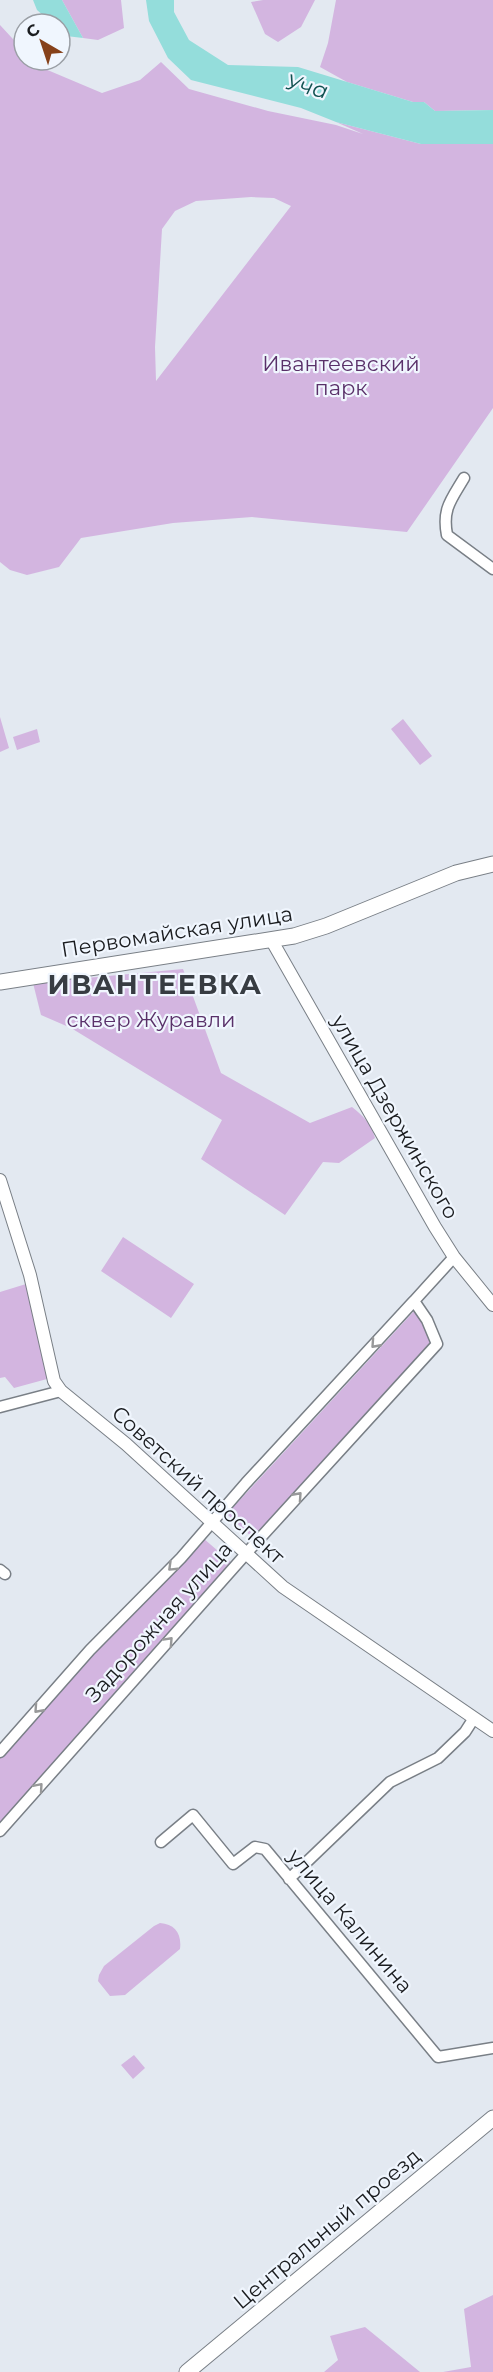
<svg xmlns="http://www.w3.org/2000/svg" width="493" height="2372" font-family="Montserrat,sans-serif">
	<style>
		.green { fill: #d3b5e0; fill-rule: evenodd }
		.water { fill: #94dddb }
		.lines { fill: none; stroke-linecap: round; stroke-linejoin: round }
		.minor-casing { stroke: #797f86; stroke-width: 13 }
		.tertiary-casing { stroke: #797f86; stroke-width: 14 }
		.secondary-casing { stroke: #797f86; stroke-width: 17 }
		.minor { stroke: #fff; stroke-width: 10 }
		.tertiary { stroke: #fff; stroke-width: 12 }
		.secondary { stroke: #fff; stroke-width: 15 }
		.oneway { stroke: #98999a }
		.labels { text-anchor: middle; stroke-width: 4.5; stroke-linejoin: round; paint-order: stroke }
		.park-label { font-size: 21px; fill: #593069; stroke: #f0f6fe }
		.street-label { font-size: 21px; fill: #1a1c1f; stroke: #f0f6fe }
		.water-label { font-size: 22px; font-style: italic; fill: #115251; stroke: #f0f6fe }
		.district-label { font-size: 27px; font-weight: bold; letter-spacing: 1.5px; fill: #373c42; stroke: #f0f6fe }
	</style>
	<rect width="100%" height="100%" fill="#e3e9f1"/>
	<path class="green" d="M62,0H121L124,28L98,40L83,38Z
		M263,0H315L301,27L278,42L265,34L251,2Z
		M336,0H493V110L435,111L424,102H413L347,82L320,67L328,43Z
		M0,25L24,51V60H33L38,66L102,93L140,80L161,62L189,89L268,111L336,125L363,134L336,122L421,144H493V408L407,532L252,517L173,523L81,538L59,567L27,575L10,570L0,562ZM251,197L274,198L291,206L156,381L155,347L162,229L175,211L196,201Z
		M0,717L9,748L0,752Z
		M403,719L432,756L420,765L391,729Z
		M37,729L40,742L17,750L13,737Z
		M183,969L221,1073L310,1123L352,1107C363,1116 371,1123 375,1138L339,1163L323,1162L285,1215L201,1159L222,1120L71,1028L41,1015L33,983Z
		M123,1237L194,1284L171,1318L101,1271Z
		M26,1284L47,1379L14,1388L5,1377L0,1378V1292Z
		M416,1309L431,1342L254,1539L227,1514Z
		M203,1538L233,1564L0,1832V1752Z
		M160,1923C175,1924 182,1934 180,1949L125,1995L110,1996L98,1981L99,1975L104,1966L154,1926Z
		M134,2055L145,2068L133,2079L121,2065Z
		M493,2295V2372H443L471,2367L464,2309Z
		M365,2327L420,2372H324L338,2360L330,2336Z"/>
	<path class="water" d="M33,0H62L83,38L66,36L60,30V24H53L37,10Z
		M146,0H174V12L189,40L228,65L298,67L413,102H424L435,111L493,110V144H421L336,122L301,108L191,80L168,58L149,21Z"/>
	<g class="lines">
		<g class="minor-casing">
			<path id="minor" d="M464,478C451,500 442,509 447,535L493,569
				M0,1407L61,1391
				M0,1570L5,1574
				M0,1752L90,1650L181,1558L246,1483L414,1301
				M0,1831L252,1547L437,1344L427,1320L414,1301L454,1257
				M161,1842L193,1815L233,1864L255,1847L265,1849L438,2057L493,2048
				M289,1879L390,1782L438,1758L465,1732L474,1718"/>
		</g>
		<g class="tertiary-casing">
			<path id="tertiary" d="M272,941L435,1227L454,1257L493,1305
				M0,1180L30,1275L54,1381L61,1391L126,1444L283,1587L493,1731"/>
		</g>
		<g class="secondary-casing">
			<path id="secondary" d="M0,982L294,936L326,926L456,873L493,864
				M187,2372L493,2118"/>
		</g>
		<use href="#minor" class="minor"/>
		<use href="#tertiary" class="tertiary"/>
		<use href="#secondary" class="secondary"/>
	</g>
	<defs><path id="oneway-chevron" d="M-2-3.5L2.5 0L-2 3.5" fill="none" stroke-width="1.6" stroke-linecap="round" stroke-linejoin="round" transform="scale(1.5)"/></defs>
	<g class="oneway">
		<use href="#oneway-chevron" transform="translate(375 1344) rotate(132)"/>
		<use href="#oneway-chevron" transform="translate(298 1496) rotate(-48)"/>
		<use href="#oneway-chevron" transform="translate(172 1567) rotate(136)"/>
		<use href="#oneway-chevron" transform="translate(169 1641) rotate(-47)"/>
		<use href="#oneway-chevron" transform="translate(38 1709) rotate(132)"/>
		<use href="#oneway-chevron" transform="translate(39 1787) rotate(-49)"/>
	</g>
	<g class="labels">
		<g class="park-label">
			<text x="341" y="371">Ивантеевский<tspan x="341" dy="24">парк</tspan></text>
			<text x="151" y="1027">сквер Журавли</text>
		</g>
		<g class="street-label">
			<text transform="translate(177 932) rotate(-9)" y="7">Первомайская улица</text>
			<text transform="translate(395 1117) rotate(60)" y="7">улица Дзержинского</text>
			<text transform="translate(198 1485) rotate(42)" y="7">Советский проспект</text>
			<text transform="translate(159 1622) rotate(-48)" y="7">Задорожная улица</text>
			<text transform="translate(350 1921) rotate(50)" y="7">улица Калинина</text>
			<text transform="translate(327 2229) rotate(-40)" y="7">Центральный проезд</text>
		</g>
		<g class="water-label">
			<text transform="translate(307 86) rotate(14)" y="8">Уча</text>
		</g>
		<g class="district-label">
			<text x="155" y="994">ИВАНТЕЕВКА</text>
		</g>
	</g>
	<g transform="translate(42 42) rotate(321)"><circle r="28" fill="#f0f6fe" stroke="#9a9fa5" stroke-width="1.5"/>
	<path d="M0-4.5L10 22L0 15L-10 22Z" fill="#86411a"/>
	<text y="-9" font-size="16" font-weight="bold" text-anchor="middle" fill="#1a1c1f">С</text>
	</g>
</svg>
